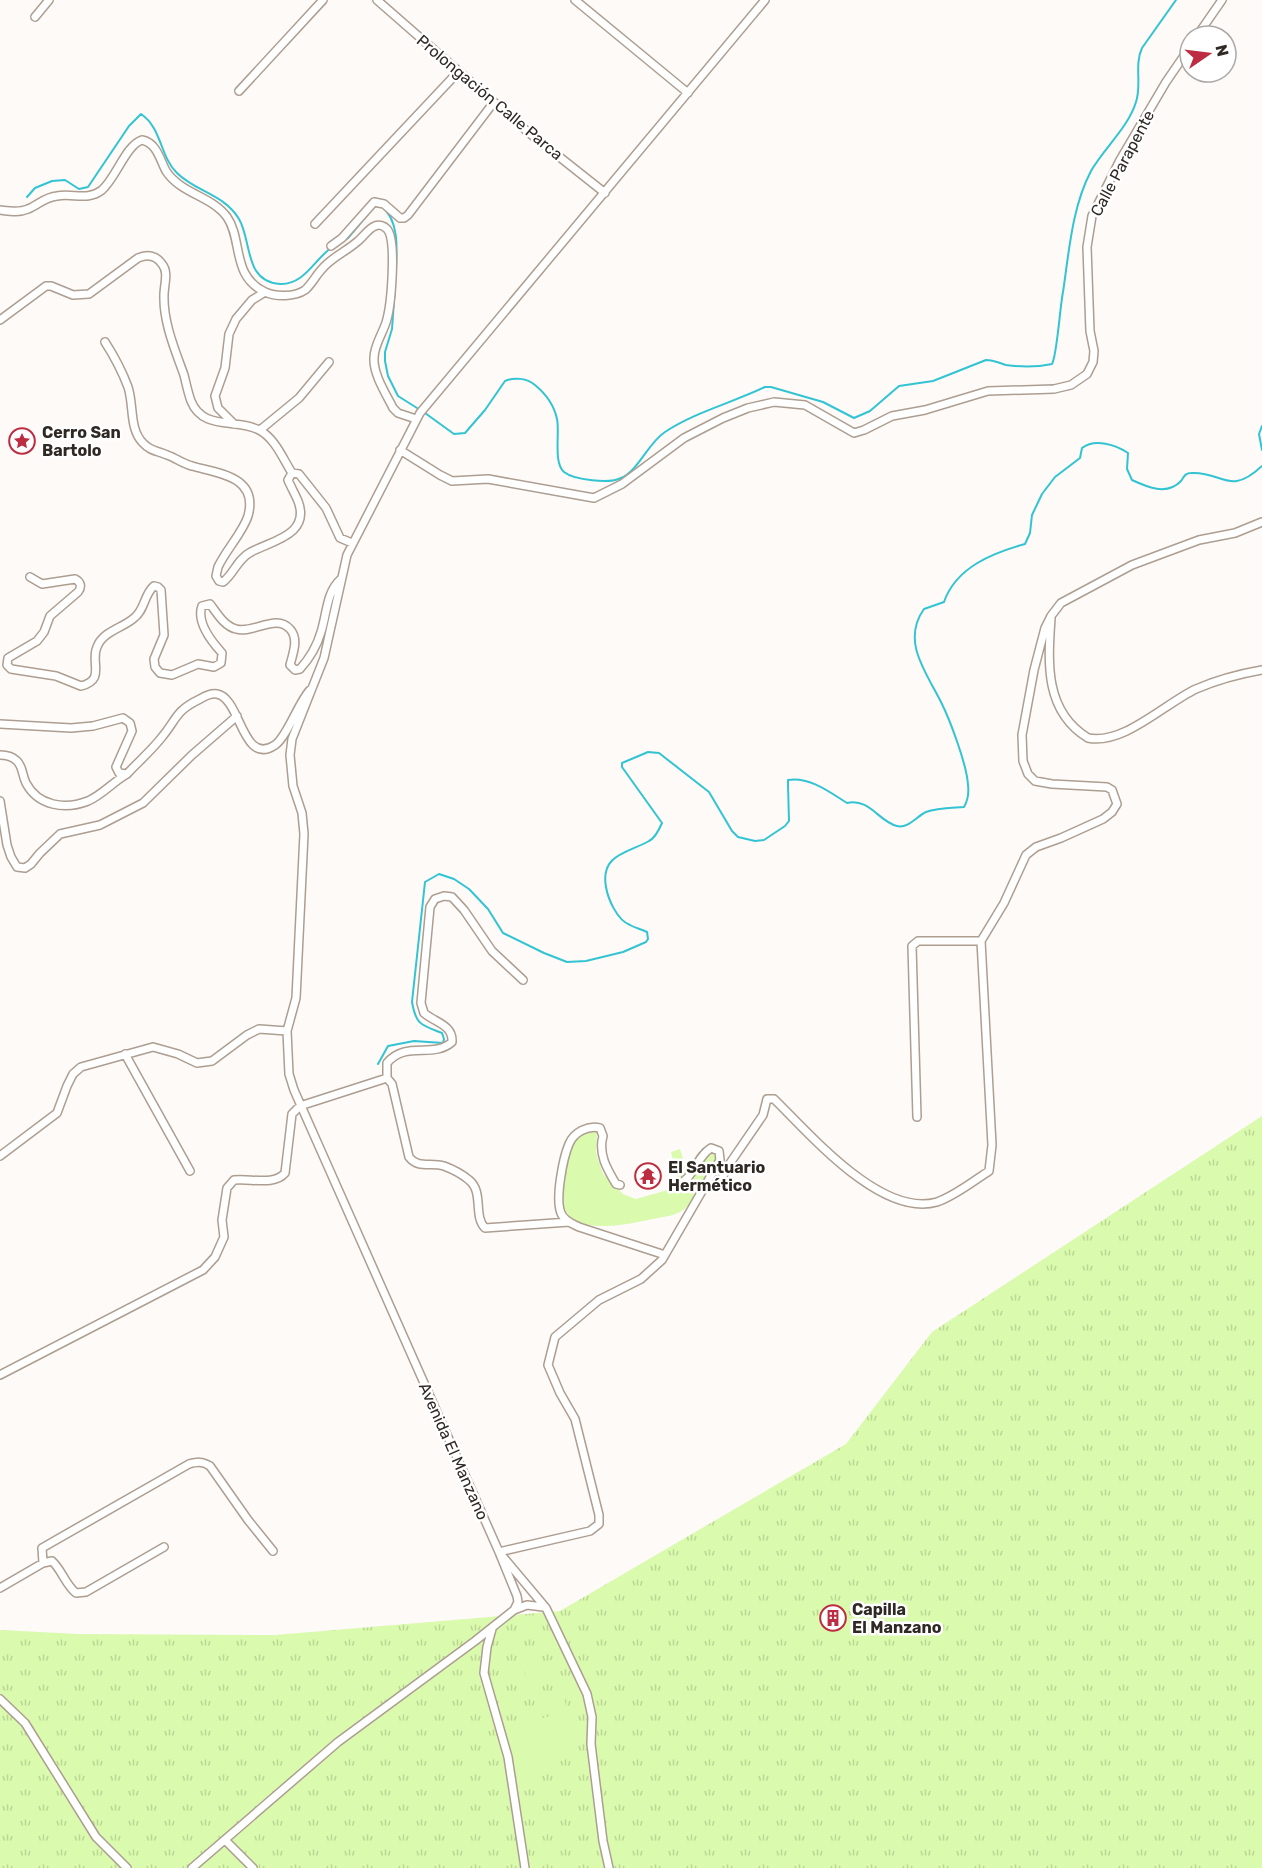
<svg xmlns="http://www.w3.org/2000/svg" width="1262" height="1868" font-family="Rubik,sans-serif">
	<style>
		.grass { fill: url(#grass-tufts) }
		.garden { fill: #dafaad }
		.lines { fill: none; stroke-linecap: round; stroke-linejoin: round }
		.stream { stroke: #32c4d3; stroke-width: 2 }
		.street-casing { stroke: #ad9e91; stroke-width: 10 }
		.street { stroke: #fff; stroke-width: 7 }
		.labels { text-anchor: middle; stroke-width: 5; stroke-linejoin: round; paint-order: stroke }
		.street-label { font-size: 16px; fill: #2f2924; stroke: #fff }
		.poi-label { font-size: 16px; font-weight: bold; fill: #2f2924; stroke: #fff; text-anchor: start }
	</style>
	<defs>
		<pattern id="grass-tufts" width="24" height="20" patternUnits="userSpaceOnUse" patternTransform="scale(1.5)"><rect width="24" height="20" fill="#dafaad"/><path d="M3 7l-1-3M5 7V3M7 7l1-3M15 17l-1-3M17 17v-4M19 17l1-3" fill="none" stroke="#bbd695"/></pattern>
	</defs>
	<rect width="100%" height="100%" fill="#fdfaf7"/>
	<path class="grass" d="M1262,1116V1868H0V1630L78,1634L275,1635L560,1611L846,1444L932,1332Z"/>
	<path class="garden" d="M589,1129L597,1131L596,1153L603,1174L623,1194L636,1199L685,1185L689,1182L706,1156L712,1153L716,1157V1159C710,1173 695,1202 683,1210C674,1217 659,1217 648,1220C622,1225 571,1237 562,1202C558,1184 568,1161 573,1143L576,1138Z
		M680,1149L687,1172L683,1178L678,1180L671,1152Z
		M554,1659L561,1676L530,1688L524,1670Z
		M563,1694L566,1705L545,1711L542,1700Z
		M566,1712L577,1756L515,1772L504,1728Z"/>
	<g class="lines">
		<path class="stream" d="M27,197L35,188L52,181L65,180L79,189L88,187L129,126L141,114C162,128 160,157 177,173C196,192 224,194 239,219C252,241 244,282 280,284C304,285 314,260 331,248
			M372,209L375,206L382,207C399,220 397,249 396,269
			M341,243L348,238L368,214
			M395,287L392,329L385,352V361L388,376L398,396L417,408
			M425,413L454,434L465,433L485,410L505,381C514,377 527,378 535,385C546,394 554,405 557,419C560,432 553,463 564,472C574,480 610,484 621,478C638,471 648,443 665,432C695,412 732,403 765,387H771L823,402L854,418L870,411L899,386L933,381L986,360C994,360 999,363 1006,365C1020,367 1038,367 1052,364C1057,356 1060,306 1063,292C1069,252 1072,207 1091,171C1104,148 1128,128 1136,102C1142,85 1134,65 1142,48L1176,0
			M1262,426L1259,434L1262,450
			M378,1064L388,1046L414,1041L443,1043L444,1039L442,1033C421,1025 416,1025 412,1002L425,882L439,874L454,879L469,889L488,909L503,933L544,953L567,962L586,961L623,952L646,942L648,939L647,932C641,929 635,928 630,925C617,920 608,899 606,887C600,854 628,853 649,841C655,838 659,830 662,823L622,767V763L648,752L659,753L709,792L732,831L738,837L755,841L764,840L785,826L789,821L788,785V780C809,776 831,793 847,803C870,798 879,822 897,826C908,829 917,816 926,812C937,808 952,808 964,807C968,800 969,793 968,785C967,765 950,720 941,702C926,672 901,641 924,609L944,602C956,567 993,553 1025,544L1030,533L1032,515L1042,494L1055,477L1080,458L1082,448C1095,438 1116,445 1128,453L1127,469L1132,480C1147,487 1167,496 1181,481C1184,477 1185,473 1191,473C1223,471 1229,497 1262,466"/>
		<g class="street-casing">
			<path id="street" d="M377,0L528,132L605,193
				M575,0L688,93
				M35,17L49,0
				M1197,36L1222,0
				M239,91L323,0
				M0,210C9,211 19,213 28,209C38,205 45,197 57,196C73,193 88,201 102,190C116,178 126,145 142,140C157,143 160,160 166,171C181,194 212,196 227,217C243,240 231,276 265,292C276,297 295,297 305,290C312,284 316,275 322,269C332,257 347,251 358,241C363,237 369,228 375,226C379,224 384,226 387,229C397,240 391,304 387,319C384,332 374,344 374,358C373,374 386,394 393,408L398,413L416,419
				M315,224L458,72
				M331,246L342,238L374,202L384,204L400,218H404L408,215L494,102
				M0,320L46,286H51L73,295L89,294L138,258C147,254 156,255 162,264C169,272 164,285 164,295C163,322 175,350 184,375C186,383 188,393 191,401C203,431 236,418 259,430C275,438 283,459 292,473
				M105,342C114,356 122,371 128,387C134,405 129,429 143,443C150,451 158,451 167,455C176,458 183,464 192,466C217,473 259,476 248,516C243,532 226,550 218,567L216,576L219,581L223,582C234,574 237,559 251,552C271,541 311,535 298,501C295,494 291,487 288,480L292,473L299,474L326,508L340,538L352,543
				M234,424L218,408L215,396L225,368L229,334L236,319L252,300L265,292
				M260,430L299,398L329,362
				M400,450L440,475L452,481L488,479L594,498L622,484L684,438L723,418L748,408L774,402L805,405L854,433L864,430L892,416L925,410L988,391L1054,389L1071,385L1087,374L1093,362L1094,351L1090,331L1087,247L1092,216L1120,160L1166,82L1190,47
				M30,577L42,584L75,579C81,582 82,587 78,592L50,616L44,632L37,641L8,658L7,665L11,669L56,676L81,686C106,680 90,662 97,647C103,631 123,628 134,618C145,610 144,594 154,586L158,587L161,590L164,635L154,659L155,667L160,673L172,675L198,664L214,667L221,663L222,653C212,642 196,622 202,606L210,604C217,613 224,626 236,629C254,634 276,613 290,629C299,639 293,653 290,665L295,670L300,669C309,659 317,646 321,632C327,614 326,592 341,579
				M1051,618C1048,662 1044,711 1088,738C1124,745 1164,704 1196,689C1217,680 1239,674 1262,670
				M0,724L71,728L93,726L123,718L130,723L132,731L116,767L119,773L127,774C138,762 151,751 162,737C177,719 175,711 200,699C205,696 211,693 217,694C241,698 242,767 275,745C287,737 298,703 310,690
				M0,755C7,755 12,756 17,761C23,767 22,775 26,783C38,806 65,810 88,801C102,795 113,782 127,774
				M0,801L7,845L11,857L17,867L25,868L31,864L40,853L60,834L100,825L143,803L192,755L237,716
				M523,980L492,951L464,910L452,897L444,896L435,899L430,907L421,1003L424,1013C436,1023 453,1025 452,1042C433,1059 406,1040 387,1063V1078L392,1084L409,1157C418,1169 431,1162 444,1166C452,1169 462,1174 469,1180C484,1192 473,1216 485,1228L569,1222
				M125,1054L190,1171
				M917,1117L912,946L918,941H981
				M0,1156L57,1113L67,1086L73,1074L81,1067L153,1047L178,1054L197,1063L212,1061L247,1035L259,1029L287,1031
				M722,1179L726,1169L763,1115L767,1099H774C810,1134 881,1218 937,1202C953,1197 974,1181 989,1171L992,1145L981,941L1004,903L1026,855L1036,847L1061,838L1103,819L1112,812L1117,804L1112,790L1107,787L1052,784L1035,781L1028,774L1023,761L1022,735L1034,670L1045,628L1051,616L1061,603L1132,565L1199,540L1235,533L1262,522
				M620,1185L616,1184C607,1169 598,1154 603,1136L600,1128C588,1125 574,1132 569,1144C563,1158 555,1199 561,1213C564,1221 573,1224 579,1227L665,1255
				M0,1375L203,1270L215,1257L224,1237L222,1220L227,1188L234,1180C250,1178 274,1186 285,1173L292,1114L300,1106L387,1078
				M43,1563L42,1548L189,1464C197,1462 202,1461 210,1466L248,1520L273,1551
				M0,1588L43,1563L52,1561C62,1570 65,1584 76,1593L86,1592L164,1547
				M514,1610L527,1605L543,1607
				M492,1629L487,1647L484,1673L508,1757L525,1868
				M0,1699L25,1723L96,1837L127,1868
				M225,1840L253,1868
				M192,1868L338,1742L475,1641L514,1610L518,1602L517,1596L499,1552L590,1531L599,1524V1515L575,1419L560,1393L548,1365L555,1337L599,1300L641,1279L662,1260L720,1160L719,1151L711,1148C695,1158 696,1177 675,1187
				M609,1868L603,1841L591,1744L592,1717L587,1694L546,1608L499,1552L294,1090L289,1074L287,1031L296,998L304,834L302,813L293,786L290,755L292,739L324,658L347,555L420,413L765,0"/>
		</g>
		<use href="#street" class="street"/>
	</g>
	<defs>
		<g id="sight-ring" transform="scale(1.35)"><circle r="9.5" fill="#fff" stroke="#bd2d41" stroke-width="1.5"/><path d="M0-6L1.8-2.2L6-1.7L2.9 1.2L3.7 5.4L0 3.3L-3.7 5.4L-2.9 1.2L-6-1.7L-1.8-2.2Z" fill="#bd2d41"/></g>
		<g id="temple-ring" transform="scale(1.35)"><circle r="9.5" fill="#fff" stroke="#bd2d41" stroke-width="1.5"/><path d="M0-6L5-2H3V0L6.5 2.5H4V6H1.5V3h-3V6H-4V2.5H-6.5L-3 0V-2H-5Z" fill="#bd2d41"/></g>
		<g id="building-ring" transform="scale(1.35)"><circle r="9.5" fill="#fff" stroke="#bd2d41" stroke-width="1.5"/><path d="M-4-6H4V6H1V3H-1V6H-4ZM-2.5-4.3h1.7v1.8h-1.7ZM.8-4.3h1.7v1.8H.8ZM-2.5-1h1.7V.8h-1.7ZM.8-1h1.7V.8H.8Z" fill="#bd2d41"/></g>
	</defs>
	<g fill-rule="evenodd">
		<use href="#sight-ring" x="22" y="441"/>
		<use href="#temple-ring" x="648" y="1176"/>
		<use href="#building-ring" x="833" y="1618"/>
	</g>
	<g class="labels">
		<g class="street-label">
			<text transform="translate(490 97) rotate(40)" y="6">Prolongación Calle Parca</text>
			<text transform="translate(1122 163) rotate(-62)" y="6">Calle Parapente</text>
			<text transform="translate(454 1451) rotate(66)" y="6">Avenida El Manzano</text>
		</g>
		<g class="poi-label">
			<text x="42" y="438">Cerro San<tspan x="42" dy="18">Bartolo</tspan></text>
			<text x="668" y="1173">El Santuario<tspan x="668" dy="18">Hermético</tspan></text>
			<text x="852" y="1615">Capilla<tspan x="852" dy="18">El Manzano</tspan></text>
		</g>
	</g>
	<g transform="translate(1208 54) rotate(76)"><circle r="28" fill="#ffffff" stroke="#aca9a7" stroke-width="1.5"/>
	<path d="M0-4.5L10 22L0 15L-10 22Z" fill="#bd2d41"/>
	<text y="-9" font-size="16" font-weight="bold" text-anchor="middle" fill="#2f2924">N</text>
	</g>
</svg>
